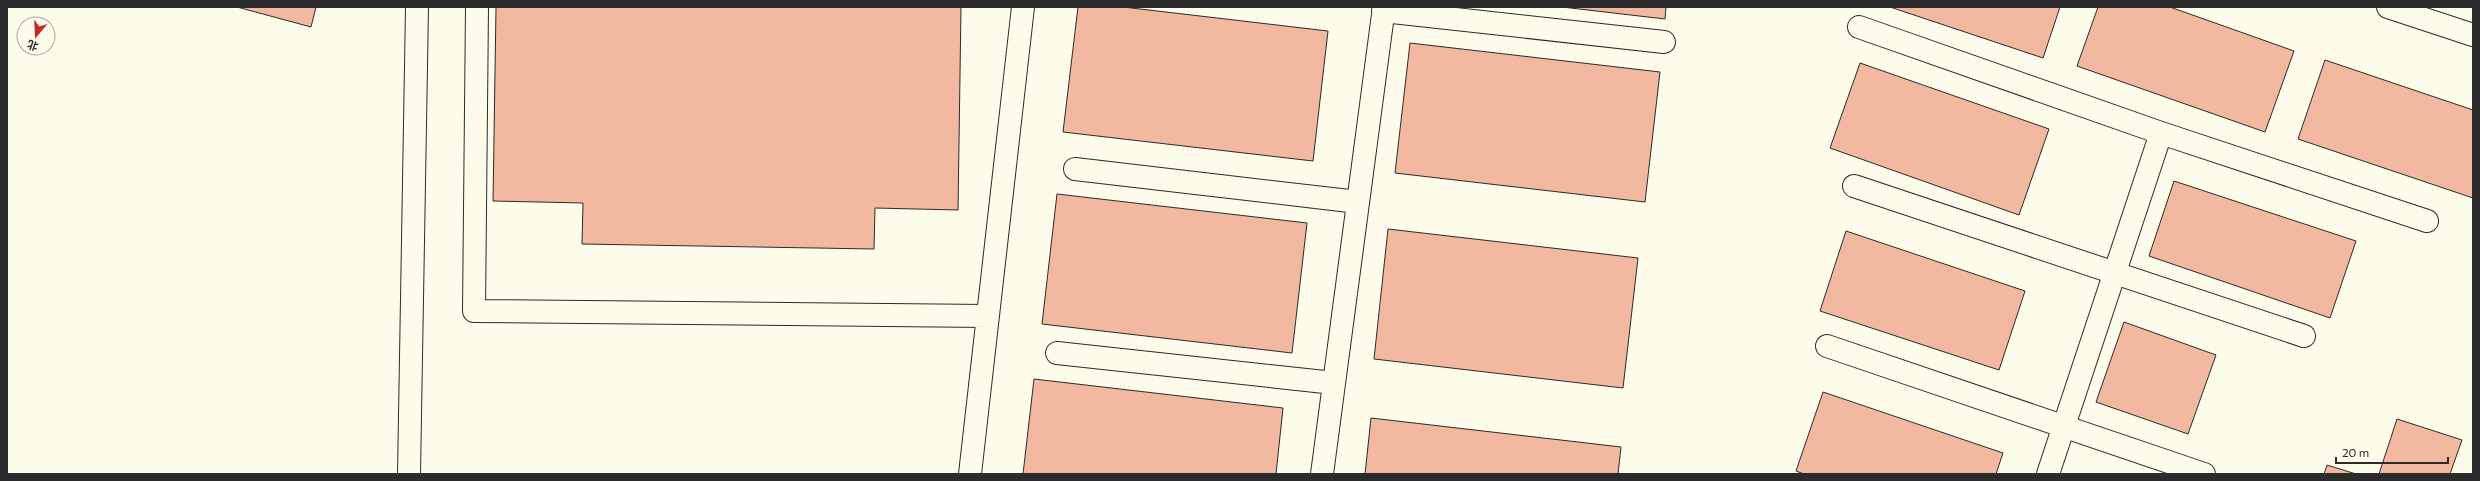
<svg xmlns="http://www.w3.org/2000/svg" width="2480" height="481" font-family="Commissioner,'Noto Sans SC',sans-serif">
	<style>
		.building { fill: #f2b8a0; stroke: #2b2b2b }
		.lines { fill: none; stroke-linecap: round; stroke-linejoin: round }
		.minor-casing { stroke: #2b2b2b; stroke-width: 24 }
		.minor { stroke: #fdfbea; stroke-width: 22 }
	</style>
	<rect width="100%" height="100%" fill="#fdfbea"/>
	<path class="building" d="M237,7H316L311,27Z
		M496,7H961L958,210L875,208L874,249L582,244L583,203L493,201Z
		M1078,7H1123L1328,31L1313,161L1063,132Z
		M1562,7H1666L1665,19Z
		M1890,7H2060L2043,58Z
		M2098,7H2170L2294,51L2265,132L2077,66Z
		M1410,43L1660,72L1645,202L1395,173Z
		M2325,60L2473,110V198L2298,139Z
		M1860,63L2049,129L2019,215L1830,148Z
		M2174,181L2356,241L2330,318L2149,256Z
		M1057,194L1307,223L1292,353L1042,324Z
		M1388,229L1638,258L1623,388L1374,359Z
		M1846,231L2025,291L1999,370L1820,311Z
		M2124,322L2216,355L2188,434L2096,402Z
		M1034,379L1283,408L1276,474H1023Z
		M1823,392L2003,453L1996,474H1804L1796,471Z
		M1371,418L1621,447L1618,474H1365Z
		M2397,419L2462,440L2450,474H2379Z
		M2327,465L2356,474H2324Z"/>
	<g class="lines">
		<g class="minor-casing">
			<path id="minor" d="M477,7L474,311L987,316
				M2388,7L2473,35
				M1383,11L1664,42
				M1859,27L2161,133L2427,221
				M1075,169L1358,202
				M1854,186L2304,336
				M1827,346L2204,474
				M1057,353L1334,383
				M409,474L417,7
				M970,474L1023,7
				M1322,474L1384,7
				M2048,474L2161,133"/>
		</g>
		<use href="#minor" class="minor"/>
	</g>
	<rect width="2480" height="481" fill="none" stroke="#2b2b2b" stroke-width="16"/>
	<g transform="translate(36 36) rotate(199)"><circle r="19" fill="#fdfbea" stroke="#a9a89e"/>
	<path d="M0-3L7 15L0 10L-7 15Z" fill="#c62828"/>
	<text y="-6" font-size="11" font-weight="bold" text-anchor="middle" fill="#2b2b2b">北</text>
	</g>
	<path d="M2336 457v6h112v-6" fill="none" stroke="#2b2b2b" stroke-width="2"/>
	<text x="2342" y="457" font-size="12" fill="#2b2b2b" stroke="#fdfbea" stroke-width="3" paint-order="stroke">20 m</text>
</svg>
